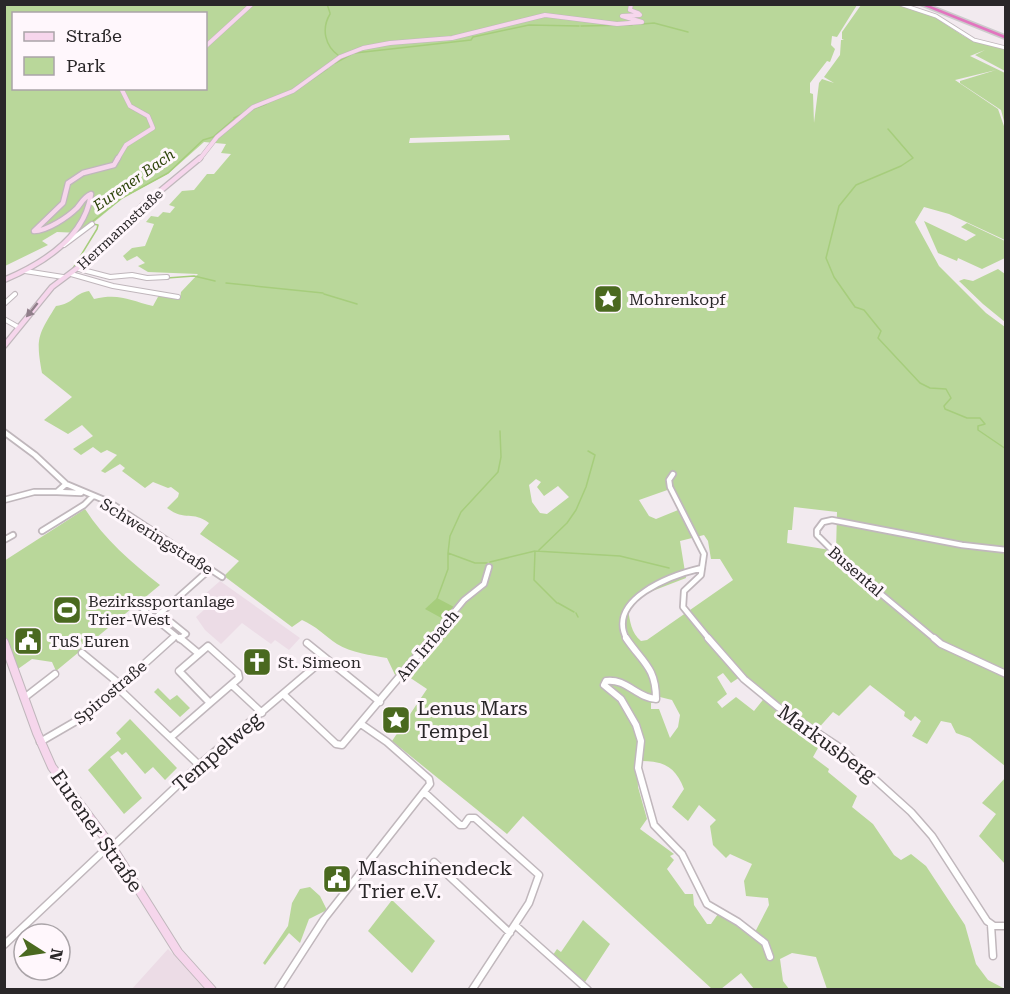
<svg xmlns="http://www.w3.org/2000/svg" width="1010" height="994" font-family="'Roboto Serif',serif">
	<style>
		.built { fill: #ecdce6 }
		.green { fill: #b9d79a; fill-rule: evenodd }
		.water { fill: #a6cd7c }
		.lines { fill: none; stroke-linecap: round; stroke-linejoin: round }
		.stream { stroke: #a6cd7c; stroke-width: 1.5 }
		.street-far3-casing { stroke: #c0b7bc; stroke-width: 4.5 }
		.street-far2-casing { stroke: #c0b7bc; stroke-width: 6 }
		.street-far1-casing { stroke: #c0b7bc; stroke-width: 8 }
		.street-casing { stroke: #c0b7bc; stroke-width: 9 }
		.secondary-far2-casing { stroke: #c0b7bc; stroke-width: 5 }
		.secondary-far1-casing { stroke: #c0b7bc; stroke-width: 7 }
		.secondary-casing { stroke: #c0b7bc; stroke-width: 10 }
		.highway-casing { stroke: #cccbcc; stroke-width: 3 }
		.street-far3 { stroke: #fff; stroke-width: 3 }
		.street-far2 { stroke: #fff; stroke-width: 4 }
		.street-far1 { stroke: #fff; stroke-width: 4.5 }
		.street { stroke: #fff; stroke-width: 6 }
		.secondary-far2 { stroke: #f6d6ec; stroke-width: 4 }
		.secondary-far1 { stroke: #f6d6ec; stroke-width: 4.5 }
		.secondary { stroke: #f6d6ec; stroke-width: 8 }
		.highway { fill: #e275bf; fill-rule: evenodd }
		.oneway { fill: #907e8a }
		.labels { text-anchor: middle; stroke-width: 6; stroke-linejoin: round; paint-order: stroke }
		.far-street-label { font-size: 14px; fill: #2a2729; stroke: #fff7fc }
		.far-water-label { font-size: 15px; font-style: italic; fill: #2d4409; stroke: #fff7fc }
		.poi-label { font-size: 16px; fill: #2a2729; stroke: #fff7fc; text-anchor: start }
		.street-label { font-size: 16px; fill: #2a2729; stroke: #fff7fc }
		.near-poi-label { font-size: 20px; fill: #2a2729; stroke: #fff7fc; text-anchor: start }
		.near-street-label { font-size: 20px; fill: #2a2729; stroke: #fff7fc }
	</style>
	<rect width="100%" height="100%" fill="#f2eaef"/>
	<path class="built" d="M220,581L258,608L300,638L289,650L275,640L271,644L242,623L221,644L205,630L196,617L205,609L196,602Z
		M168,949L208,989L131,990Z"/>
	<path class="green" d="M4,5H857L837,37L832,36L831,45L835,49L830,62L827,61L810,83V93L813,94L814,123L819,83L822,79L834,83L824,77L840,55L841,40H844L842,39V32L861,5H898L930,14L965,37L1005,49V71L975,55L985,50L970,56L1005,73V125L1001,110L960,83V81L996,70L955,80L998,109L1005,129V240L949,214L924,207L915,222L939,266L986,313L1005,327V766L970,738L956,733L951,723L941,721L927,744L912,736L921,721L915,716L911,721L904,716L905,712L870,685L839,716L833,712L815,732L823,739L813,757L829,769L828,772L857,796L852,807L873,824L894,855L901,860L911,854L926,866L965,925L976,964L988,980L1005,989H827L816,957L792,953L780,959L783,981L789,989H754L741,973L721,989H712L523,816L507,834L392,741L427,689L406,675L396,677L387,658C371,655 351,653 337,644C325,636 316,626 302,620L292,627L224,576L239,561L200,534L209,523C192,510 186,522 167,508L178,497L179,493L171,487L168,488L153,482L145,488L122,471L125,468L120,464L105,473L101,471L117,455L107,450L101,453L93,447L81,455L73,449L93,436L82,425L68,434L44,420L72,397L42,373C36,339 37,336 56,306C74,304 74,293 89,291L94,299C121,293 130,301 153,306L159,295L180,299L181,292L198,274L148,272L138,266L145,263L137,256L127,261L123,256L132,248L145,246L154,224L146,222L151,216L158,217L163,212L170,213L175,207L169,205L182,191L194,190L207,174H214L231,154L221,153L226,144L204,142L169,173L123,198L81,233L57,232L42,241L48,245L5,266ZM14,14H206V88H14ZM509,135L510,140L409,143L410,138ZM536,479L541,482L537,487L544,496L558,486L569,497L547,514L540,513L532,502L529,485ZM673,488L683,508L656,519L649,516L639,500ZM794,507L837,512L836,551L787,543L788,530H792ZM704,535L708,541L711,559H720L733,580L647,640L641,641C631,633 630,621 628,609L642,595L686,578L680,541ZM723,673L731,683L743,675L766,696L754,711L736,697L722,708L717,702L727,694L717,677ZM660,697L672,700L680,715L678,727L670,738L659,709H651V703H659ZM637,761C661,760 675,765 684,789L672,807L688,821L699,805L716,820L710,826L713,845L726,858L730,854L752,864L744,881L746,896L768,898L769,905L754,934L718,914L711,924H707L694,905L693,894H685L667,869L674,860L670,856L674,854L640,829L647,819L638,787Z
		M924,221L966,241L976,235L961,227L967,223L1005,241V258L982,269L958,258L957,261L938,253Z
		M998,269L1005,274V322L983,304L959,281L964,279L973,281Z
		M85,509C105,540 131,562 160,585L56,671L52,662L32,659L18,669L5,635L4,561Z
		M158,688L170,700L177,695L190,708L180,717L154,692Z
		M130,719L177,768L165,780L153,767L145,774L126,752L122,755L118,751L110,757L142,798L124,814L88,770L121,739L116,733Z
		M1005,778V864L979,836L996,814L982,803Z
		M310,887L320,896L327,910L309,919L300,943L289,933L265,965L263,963L288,926L292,903L300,889Z
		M392,900L435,941L412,973L368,931Z
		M583,920L610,944L585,982L553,955L557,949L561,952Z"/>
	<path class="water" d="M437,598L454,607L445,620L425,609Z"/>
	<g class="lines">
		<path class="stream" d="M327,4L330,13
			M330,14C321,29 325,46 339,56
			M642,24L654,23L688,32
			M581,26L632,25
			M355,53L471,40L473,37L529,25L579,26
			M335,63L350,55
			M311,80L327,69
			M251,110L266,104
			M234,118L242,114
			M888,129L913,158L901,166L856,185L839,206L826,258L834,277L855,307L864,310L881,331L878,338L920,383L930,388L946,389L951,398L944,406L945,409L967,418H980L985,424L978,426V430L1006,449
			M72,270L97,229L98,225L93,224V221L122,198L168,173L203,140L213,137L234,119
			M167,278L194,276L215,281
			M226,283L323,293
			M324,294L357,304
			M539,550L567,523L576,510L586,487L595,455L588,451
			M535,551L620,556L669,568
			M448,553L450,536L461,512L498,472L501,457L500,431
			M490,562L535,551L534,580L557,603
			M437,599L448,569V553L475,563H487
			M558,603L574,612
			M576,613L578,617"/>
		<g class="street-far3-casing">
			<path id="street-far3" d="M900,4L936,16L974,40L1006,48"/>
		</g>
		<g class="street-far2-casing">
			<path id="street-far2" d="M64,245L92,224
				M79,269L110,277L132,275L147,278L167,277
				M25,271L63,277
				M71,274L113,286L178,297
				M4,304L15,294
				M4,319L18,327"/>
		</g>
		<g class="street-far1-casing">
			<path id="street-far1" d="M4,432L35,455L66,484L109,502L222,577
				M673,474L669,480L670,487L704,554L701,575L684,591L683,607L710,640
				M57,492L81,493
				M4,500L34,492H57L66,484
				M42,531L84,505L93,496
				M4,540L13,535
				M138,605L181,640
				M160,613L186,634L179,639
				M154,619L209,570
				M171,640L175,636
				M431,640L464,600L484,584L489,567
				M627,640C605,599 672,575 702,568
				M936,640L851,569L817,535V530L823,522L832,520L962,545L1006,550"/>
		</g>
		<g class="street-casing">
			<path id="street" d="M180,638L198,653
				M626,638C642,662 656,667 656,699C637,698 626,678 606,681L604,685L621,699L636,725L641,741L638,768L654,825L682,854L707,904L738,922L765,943L770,957
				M708,638L744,679L778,707L839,747L911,812L932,836L987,921L994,926H1006
				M934,638L941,644L1006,674
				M307,643L380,702
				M208,646L238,673L239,678L210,703L179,671Z
				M82,653L121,685
				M232,685L262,713
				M118,688L199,765
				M283,694L336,744L342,745L432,638
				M24,698L55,674
				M171,737L210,703
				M40,742L90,713L173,638
				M424,792L460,825H464L469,818H475L539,875L529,903L472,990
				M112,847L199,765L324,659
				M434,862L510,933
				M515,925L588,990
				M991,925L993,956
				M4,945L110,845
				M278,990L324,919L430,784L429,779L387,742L361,724"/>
		</g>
		<g class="secondary-far2-casing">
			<path id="secondary-far2" d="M631,4L630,10L638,13
				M206,46L252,4
				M117,160L126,145L153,128L148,116L130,106L121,88
				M199,160L217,137L253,107L293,91L340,57L363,48L390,43L452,38L545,15L617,24L642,22L622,16L640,15L638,13"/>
		</g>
		<g class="secondary-far1-casing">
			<path id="secondary-far1" d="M4,280C42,264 85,238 91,194C84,197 82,202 77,208C68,217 47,231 34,231L63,203L68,183L83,173L114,165L118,158
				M4,346L52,287L104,248L142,206L200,158"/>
		</g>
		<g class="secondary-casing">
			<path id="secondary" d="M4,642L37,733L52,767L112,847L178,952L212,990"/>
		</g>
		<g class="highway-casing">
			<path id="highway" d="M926,4L1006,36V39L919,4Z"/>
		</g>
		<use href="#street-far3" class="street-far3"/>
		<use href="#street-far2" class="street-far2"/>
		<use href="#street-far1" class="street-far1"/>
		<use href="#street" class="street"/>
		<use href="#secondary-far2" class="secondary-far2"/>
		<use href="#secondary-far1" class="secondary-far1"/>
		<use href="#secondary" class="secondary"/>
		<use href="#highway" class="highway"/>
	</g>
	<defs><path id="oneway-solid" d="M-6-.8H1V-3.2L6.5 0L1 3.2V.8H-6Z" transform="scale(1.5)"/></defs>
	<use class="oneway" href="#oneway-solid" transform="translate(32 310) rotate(129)"/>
	<defs>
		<g id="sight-square" transform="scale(1.5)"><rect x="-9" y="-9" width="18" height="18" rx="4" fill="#4a691f" stroke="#fff7fc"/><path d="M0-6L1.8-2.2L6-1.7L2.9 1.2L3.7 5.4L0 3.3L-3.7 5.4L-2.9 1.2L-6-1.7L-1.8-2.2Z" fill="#fff"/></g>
		<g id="stadium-square" transform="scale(1.5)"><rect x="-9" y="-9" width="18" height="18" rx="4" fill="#4a691f" stroke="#fff7fc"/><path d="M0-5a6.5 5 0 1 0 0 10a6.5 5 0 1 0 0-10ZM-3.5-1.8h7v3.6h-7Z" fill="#fff"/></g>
		<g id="civic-square" transform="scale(1.5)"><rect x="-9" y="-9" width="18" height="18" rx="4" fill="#4a691f" stroke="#fff7fc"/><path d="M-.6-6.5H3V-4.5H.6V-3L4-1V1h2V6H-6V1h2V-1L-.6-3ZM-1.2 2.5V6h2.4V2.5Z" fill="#fff"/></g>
		<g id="church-square" transform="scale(1.5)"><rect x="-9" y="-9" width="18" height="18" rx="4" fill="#4a691f" stroke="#fff7fc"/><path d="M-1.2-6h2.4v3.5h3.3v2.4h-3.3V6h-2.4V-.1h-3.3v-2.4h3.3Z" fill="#fff"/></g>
	</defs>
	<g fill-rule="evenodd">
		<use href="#sight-square" x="608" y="299"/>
		<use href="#stadium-square" x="67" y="610"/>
		<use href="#civic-square" x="28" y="641"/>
		<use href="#church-square" x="257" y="662"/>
		<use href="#sight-square" x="396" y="720"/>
		<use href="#civic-square" x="337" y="879"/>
	</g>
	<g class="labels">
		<g class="far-street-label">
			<text transform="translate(120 229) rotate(-43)" y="5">Herrmannstraße</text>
		</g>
		<g class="far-water-label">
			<text transform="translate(134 180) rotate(-35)" y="5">Eurener Bach</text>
		</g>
		<g class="poi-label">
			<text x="629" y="305">Mohrenkopf</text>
			<text x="88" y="607">Bezirkssportanlage<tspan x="88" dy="18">Trier-West</tspan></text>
			<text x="49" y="647">TuS Euren</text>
			<text x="278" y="668">St. Simeon</text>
		</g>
		<g class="street-label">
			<text transform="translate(157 536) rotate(32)" y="6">Schweringstraße</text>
			<text transform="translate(856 571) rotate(41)" y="6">Busental</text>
			<text transform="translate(427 645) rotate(-50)" y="6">Am Irrbach</text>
			<text transform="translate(110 692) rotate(-40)" y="6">Spirostraße</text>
		</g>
		<g class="near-poi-label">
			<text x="417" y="715">Lenus Mars<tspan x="417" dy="23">Tempel</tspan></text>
			<text x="358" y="875">Maschinendeck<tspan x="358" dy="23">Trier e.V.</tspan></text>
		</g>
		<g class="near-street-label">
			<text transform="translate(827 743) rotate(36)" y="7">Markusberg</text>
			<text transform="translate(217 752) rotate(-41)" y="7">Tempelweg</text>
			<text transform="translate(97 831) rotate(55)" y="7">Eurener Straße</text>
		</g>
	</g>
	<rect width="1010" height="994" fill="none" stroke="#2a2729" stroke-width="12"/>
	<rect x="12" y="12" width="195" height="78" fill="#fff7fc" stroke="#aaa4a8" stroke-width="1.5"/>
	<rect x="24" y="32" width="30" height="9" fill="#f6d6ec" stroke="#aaa4a8" stroke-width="1.5"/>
	<text x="66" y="42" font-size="18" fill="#2a2729">Straße</text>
	<rect x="24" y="57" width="30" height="18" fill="#b9d79a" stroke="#aaa4a8" stroke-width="1.5"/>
	<text x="66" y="72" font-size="18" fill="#2a2729">Park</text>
	<g transform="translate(42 952) rotate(102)"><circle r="28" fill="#fff7fc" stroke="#aaa4a8" stroke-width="1.5"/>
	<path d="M0-4.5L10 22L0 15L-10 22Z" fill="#4a691f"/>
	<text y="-9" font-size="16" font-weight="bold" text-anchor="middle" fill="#2a2729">N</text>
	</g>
</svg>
